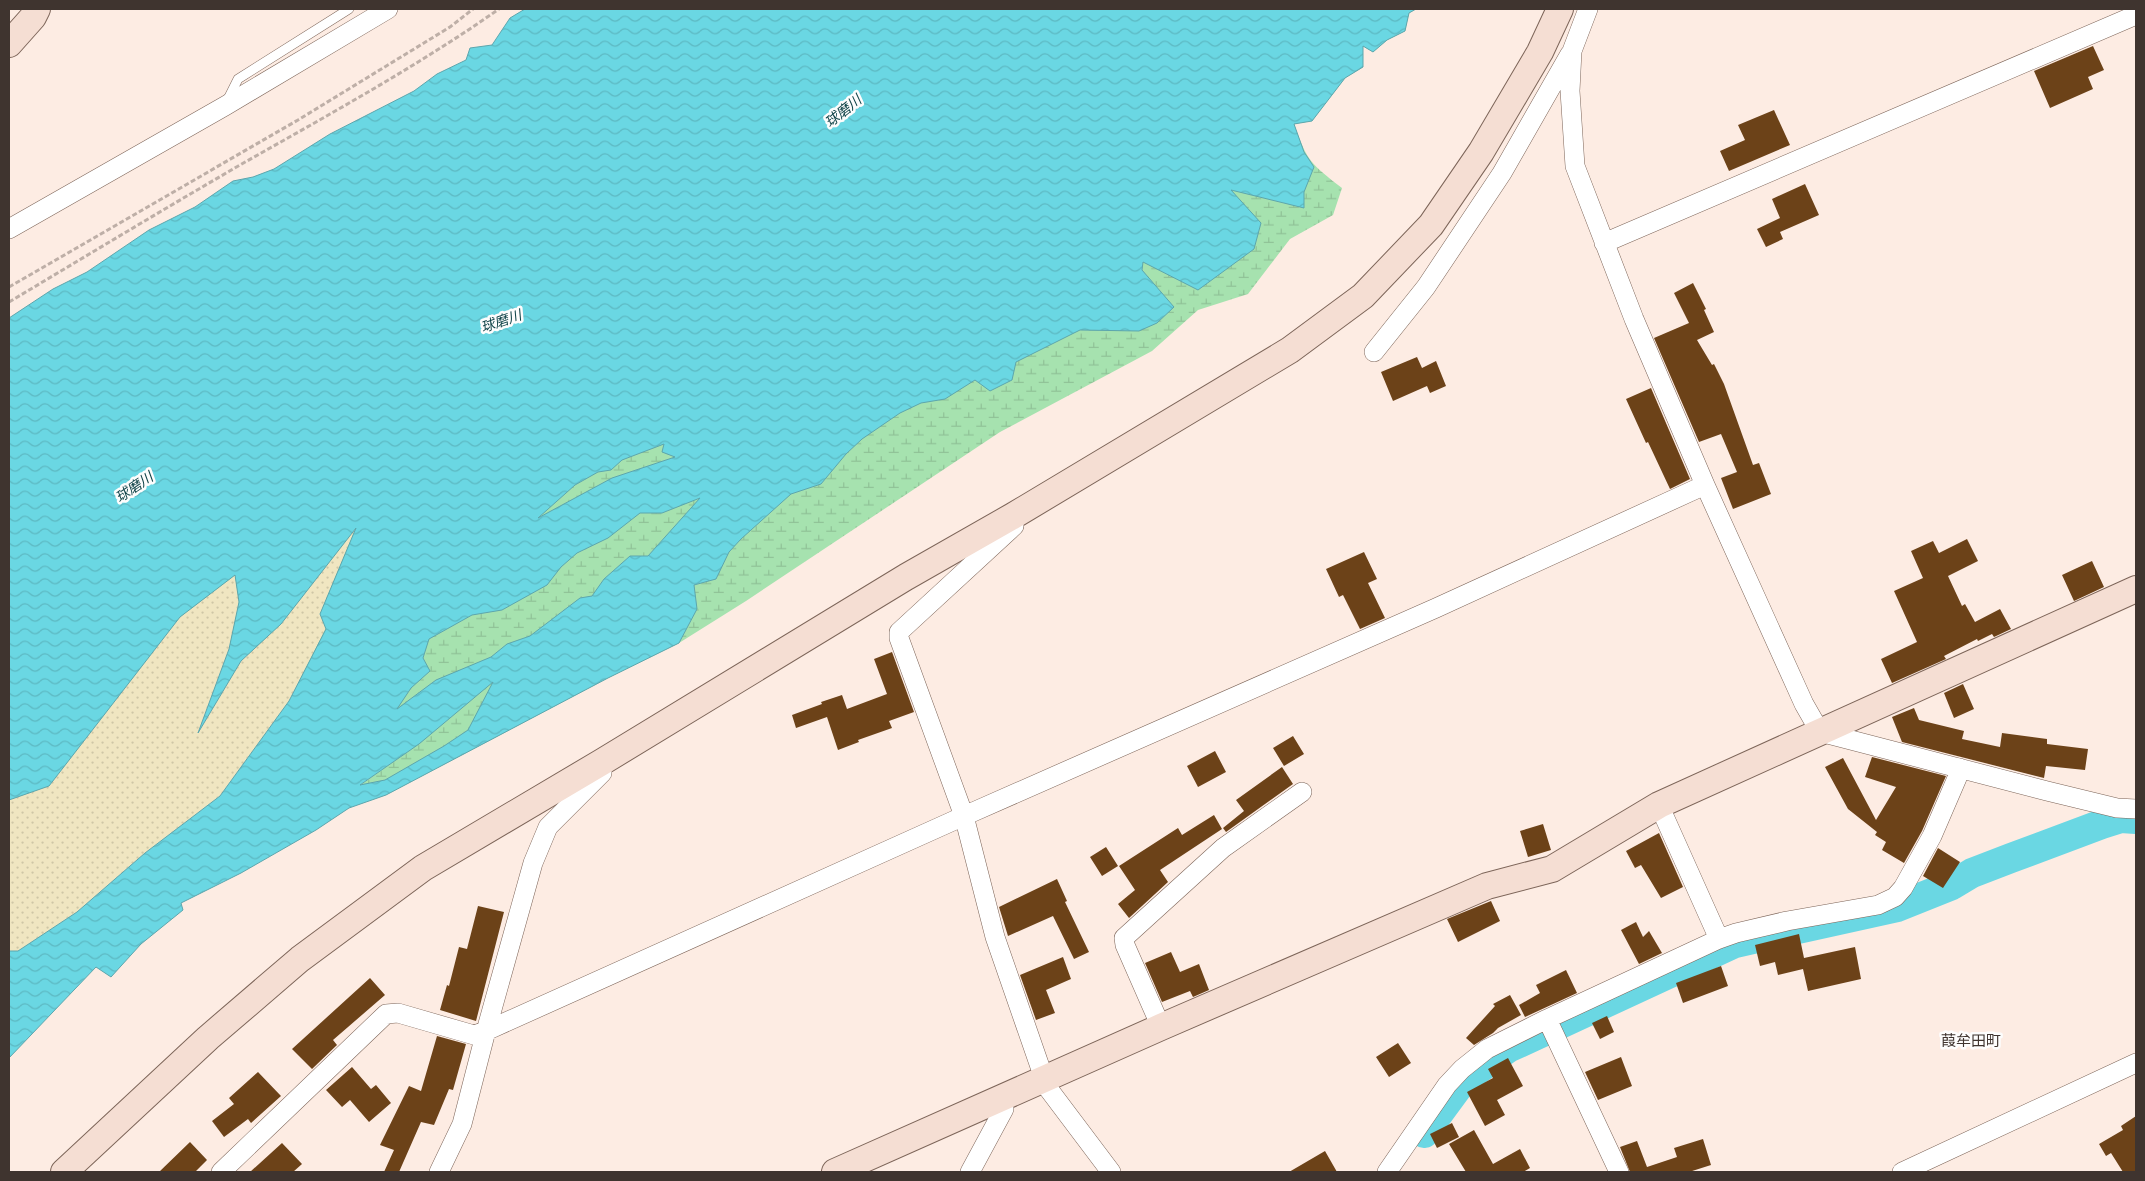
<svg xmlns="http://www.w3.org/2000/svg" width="2145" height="1181" font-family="Inter,'Noto Sans JP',sans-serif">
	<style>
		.wetland { fill: url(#wetland-marsh) }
		.sand { fill: url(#sand-dots) }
		.water { fill: url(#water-waves); stroke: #5da6ad; fill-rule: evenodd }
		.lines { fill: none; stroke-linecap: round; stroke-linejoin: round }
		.river { stroke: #6ad7e3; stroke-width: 30 }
		.building { fill: #6c4218 }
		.lane-casing { stroke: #7d6559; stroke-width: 10 }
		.street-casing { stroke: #7d6559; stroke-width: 20 }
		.secondary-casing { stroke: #7d6559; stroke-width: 28 }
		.path { stroke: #beafa7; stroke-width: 3; stroke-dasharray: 5 2.5; stroke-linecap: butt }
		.lane { stroke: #fff; stroke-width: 9 }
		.street { stroke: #fff; stroke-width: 19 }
		.secondary { stroke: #f5ded3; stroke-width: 26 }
		.labels { text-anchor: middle; stroke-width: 5; stroke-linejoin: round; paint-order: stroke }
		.water-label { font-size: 14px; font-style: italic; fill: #104348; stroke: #fdfdfd }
		.quarter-label { font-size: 15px; fill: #3f342f; stroke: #fdfdfd }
	</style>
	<defs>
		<pattern id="wetland-marsh" width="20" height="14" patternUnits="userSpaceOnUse" patternTransform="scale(1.25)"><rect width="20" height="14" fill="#a6e2af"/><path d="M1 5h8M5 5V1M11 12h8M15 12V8" fill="none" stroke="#90c297"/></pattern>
		<pattern id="sand-dots" width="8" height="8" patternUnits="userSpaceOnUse" patternTransform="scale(1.25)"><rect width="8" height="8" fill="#f0e6c1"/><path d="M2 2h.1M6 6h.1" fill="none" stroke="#cfc6a6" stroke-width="1.8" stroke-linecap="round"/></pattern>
		<pattern id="water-waves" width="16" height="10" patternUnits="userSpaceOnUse" patternTransform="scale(1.25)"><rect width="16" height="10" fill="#6ad7e3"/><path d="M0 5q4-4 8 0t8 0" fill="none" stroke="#5db9c3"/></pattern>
	</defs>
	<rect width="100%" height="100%" fill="#fdece3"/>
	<path class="wetland" d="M1416,9L1409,13L1405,31L1387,40L1373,52L1363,46V67L1345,78L1312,121L1294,124C1307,161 1311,164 1342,188L1333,215L1290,239L1248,294L1198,310L1152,351L1000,432L746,601L679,643L608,678L386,795L359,786L417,744L180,617L49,786L9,800V637Z"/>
	<path class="sand" d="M357,525L320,614L326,628L289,701L220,796L145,853L77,912L18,951H9V800L49,786L180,617L235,575L239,602L229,649L200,729L241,661L281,624Z"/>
	<path class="water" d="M525,9H1416L1409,13L1405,31L1387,40L1373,52L1363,46V67L1345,78L1312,121L1294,124L1304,152L1314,167L1304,192V208L1231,190L1261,223L1254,249L1198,290L1143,262L1142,270L1174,307L1157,323L1139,331L1080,330L1016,362L1012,380L990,391L975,380L945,399L921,403L900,413L862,439L846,454L821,484L791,494L741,539L729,552L716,579L694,585L697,609L679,643L608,678L386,795L349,808L316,830L241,873L181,903L183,910L141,944L111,977L96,967L9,1058V951H18L77,912L145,853L220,796L289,701L326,629L320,614L356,528L281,624L241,661L198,733L229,649L239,602L235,575L180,617L49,786L9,800V318L53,289L87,272L149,230L195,207L233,181L253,177L274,169L330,134L414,91L437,74L466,60L470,48L492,45L510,18ZM664,444L662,452L675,457L612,478L538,518L575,485L598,472L611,470L622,460ZM700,498L648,556H630L604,579L592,596L580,598L530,636L507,644L491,657L436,680L397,709L411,688L430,671L423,658L429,639L472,615L502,610L547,585L561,567L577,553L608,538L640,513H662ZM493,682L468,730L444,746L385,780L360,785L419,744Z"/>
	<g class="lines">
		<path class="river" d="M1424,1133L1463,1080L1508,1048L1735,943L1897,907L1952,885L1972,873L2011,858L2102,824L2121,818L2136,819"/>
	</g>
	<path class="building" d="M2093,46L2104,70L2088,77L2093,89L2050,108L2034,71Z
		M1774,110L1790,145L1729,171L1720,151L1745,140L1738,125Z
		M1805,184L1819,215L1780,232L1783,239L1766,247L1757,229L1780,218L1772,199Z
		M1693,283L1706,309L1704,310L1714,332L1697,340L1712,365L1714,364L1724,384L1753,465L1759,463L1771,494L1733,509L1721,478L1737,472L1721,434L1699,442L1654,338L1689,323L1674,293Z
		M1417,357L1422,368L1436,361L1446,386L1430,393L1427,386L1393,401L1381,372Z
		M1651,388L1690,479L1670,489L1648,442L1646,443L1626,399Z
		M1967,539L1978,561L1948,576L1962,606L1965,604L1975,622L2000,609L2011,629L1994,637L1992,634L1978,641L1977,639L1944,656L1946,659L1892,683L1881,659L1917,642L1894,591L1923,578L1911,551L1933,541L1939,553Z
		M1364,552L1377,579L1368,583L1385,618L1360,629L1343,595L1339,597L1326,569Z
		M2092,561L2104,587L2074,601L2062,575Z
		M892,652L914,712L889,721L892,728L858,740L859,742L838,750L827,717L796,728L792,715L822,704L821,702L842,695L847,709L887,694L874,659Z
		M1963,684L1974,709L1954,718L1944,693Z
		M1914,708L1919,720L1964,731L1962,739L2000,747L2002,733L2047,739V744L2088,749L2085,770L2046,766L2044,778L1902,742L1892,717Z
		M1293,736L1304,754L1284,766L1273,748Z
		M1215,751L1226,772L1198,787L1187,766Z
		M1872,757L1946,776L1922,831L1904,863L1882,850L1886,842L1875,835L1877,832L1848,809L1825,767L1843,758L1876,820L1896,787L1865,777Z
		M1282,767L1293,784L1226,832L1223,828L1244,811L1236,800Z
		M1214,815L1222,829L1160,870L1168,882L1129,918L1118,904L1135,890L1119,866L1178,828L1182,835Z
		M1543,824L1551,850L1528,857L1520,831Z
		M1659,833L1683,887L1661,898L1641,865L1635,868L1626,851Z
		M1106,847L1118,866L1102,876L1090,857Z
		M1938,848L1960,862L1943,888L1923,876Z
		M1057,879L1067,901L1065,902L1089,952L1074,959L1053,916L1008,936L999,907Z
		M1491,901L1500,921L1458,942L1447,919Z
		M478,906L504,912L476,1021L440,1010L447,985L449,986L459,947L467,949Z
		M1636,922L1643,937L1649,931L1662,953L1639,964L1621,930Z
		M1799,934L1804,958L1855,947L1861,979L1808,991L1803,969L1778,975L1775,962L1760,966L1755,945Z
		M1171,952L1180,972L1199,964L1209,990L1193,997L1190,991L1162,1002L1145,963Z
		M1063,957L1071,979L1046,990L1055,1013L1036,1020L1020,975Z
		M1721,966L1728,986L1683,1003L1676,983Z
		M1566,970L1577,993L1525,1017L1519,1005L1540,993L1536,985Z
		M370,978L385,995L333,1040L337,1045L312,1069L292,1049Z
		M1510,995L1521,1015L1498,1028L1493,1033L1474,1045L1466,1038L1495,1006L1493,1004Z
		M1607,1016L1614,1032L1600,1039L1592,1023Z
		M437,1036L466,1044L453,1090L449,1089L434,1125L421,1122L399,1172H384L394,1150L380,1145L409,1086L421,1091Z
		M1398,1043L1411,1063L1389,1077L1376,1057Z
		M1621,1057L1632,1086L1598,1100L1585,1072Z
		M1508,1058L1523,1086L1497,1100L1505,1115L1485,1126L1467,1092L1493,1078L1488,1069Z
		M352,1067L371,1089L376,1085L391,1103L369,1122L350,1100L342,1107L326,1090Z
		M258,1072L281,1096L251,1123L248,1119L224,1137L212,1121L234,1104L229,1098Z
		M2136,1116V1172H2123L2111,1153L2106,1156L2099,1144L2123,1130L2121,1126Z
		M1452,1123L1459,1137L1437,1148L1430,1134Z
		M1474,1130L1493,1164L1520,1149L1530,1168L1523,1172H1466L1449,1144Z
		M1703,1139L1711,1165L1689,1172H1630L1620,1147L1637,1141L1647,1167L1677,1157L1674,1148Z
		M190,1142L207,1160L195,1172H159Z
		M282,1143L302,1164L293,1172H250Z
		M1325,1151L1337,1172H1289Z"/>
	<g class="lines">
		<g class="lane-casing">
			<path id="lane" d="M227,101L238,79L349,9"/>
		</g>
		<g class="street-casing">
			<path id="street" d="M1588,9L1572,51L1570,91L1575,166L1634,319L1705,485L1804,704L1820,732L2047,791L2117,808L2136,809
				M9,229L225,106L388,9
				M1604,243L2136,15
				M1374,352L1426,287L1502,173L1570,54
				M1013,519L1014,526L899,632V638L964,816L995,937L1047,1087L1111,1172
				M1659,805L1719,939
				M1547,1019L1619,1172
				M1161,1027L1125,945L1124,938L1223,848L1302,792
				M221,1172L386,1014L398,1013L474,1035L486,1031L964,816L1436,608L1705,485
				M439,1172L462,1124L486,1031L533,863L548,827L602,773V763
				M970,1172L1004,1109L1001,1098
				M1387,1172L1447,1085L1462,1069L1487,1049L1547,1019L1719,939L1736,933L1787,921L1878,905L1895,897L1903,888L1932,836L1957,778L1960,768
				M1902,1172L2136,1063"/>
		</g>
		<g class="secondary-casing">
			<path id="secondary" d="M9,44L33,17L37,9
				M64,1172L208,1038L300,959L423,868L602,762L906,577L1013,516L1290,350L1363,296L1431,225L1481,152L1540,52L1560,9
				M835,1172L1161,1027L1487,886L1552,869L1659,805L2136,589"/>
		</g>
		<path class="path" d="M9,287L298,120L450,27L473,9
			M9,302C88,255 167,207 247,161C332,113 419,65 499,9"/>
		<use href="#lane" class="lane"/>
		<use href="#street" class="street"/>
		<use href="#secondary" class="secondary"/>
	</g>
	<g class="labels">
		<g class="water-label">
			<text transform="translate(843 111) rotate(-39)" y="5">球磨川</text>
			<text transform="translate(501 321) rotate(-19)" y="5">球磨川</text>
			<text transform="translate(134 487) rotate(-34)" y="5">球磨川</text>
		</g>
		<g class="quarter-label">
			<text x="1971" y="1046">葭牟田町</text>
		</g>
	</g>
	<rect width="2145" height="1181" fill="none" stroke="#3f342f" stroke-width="20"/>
</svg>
